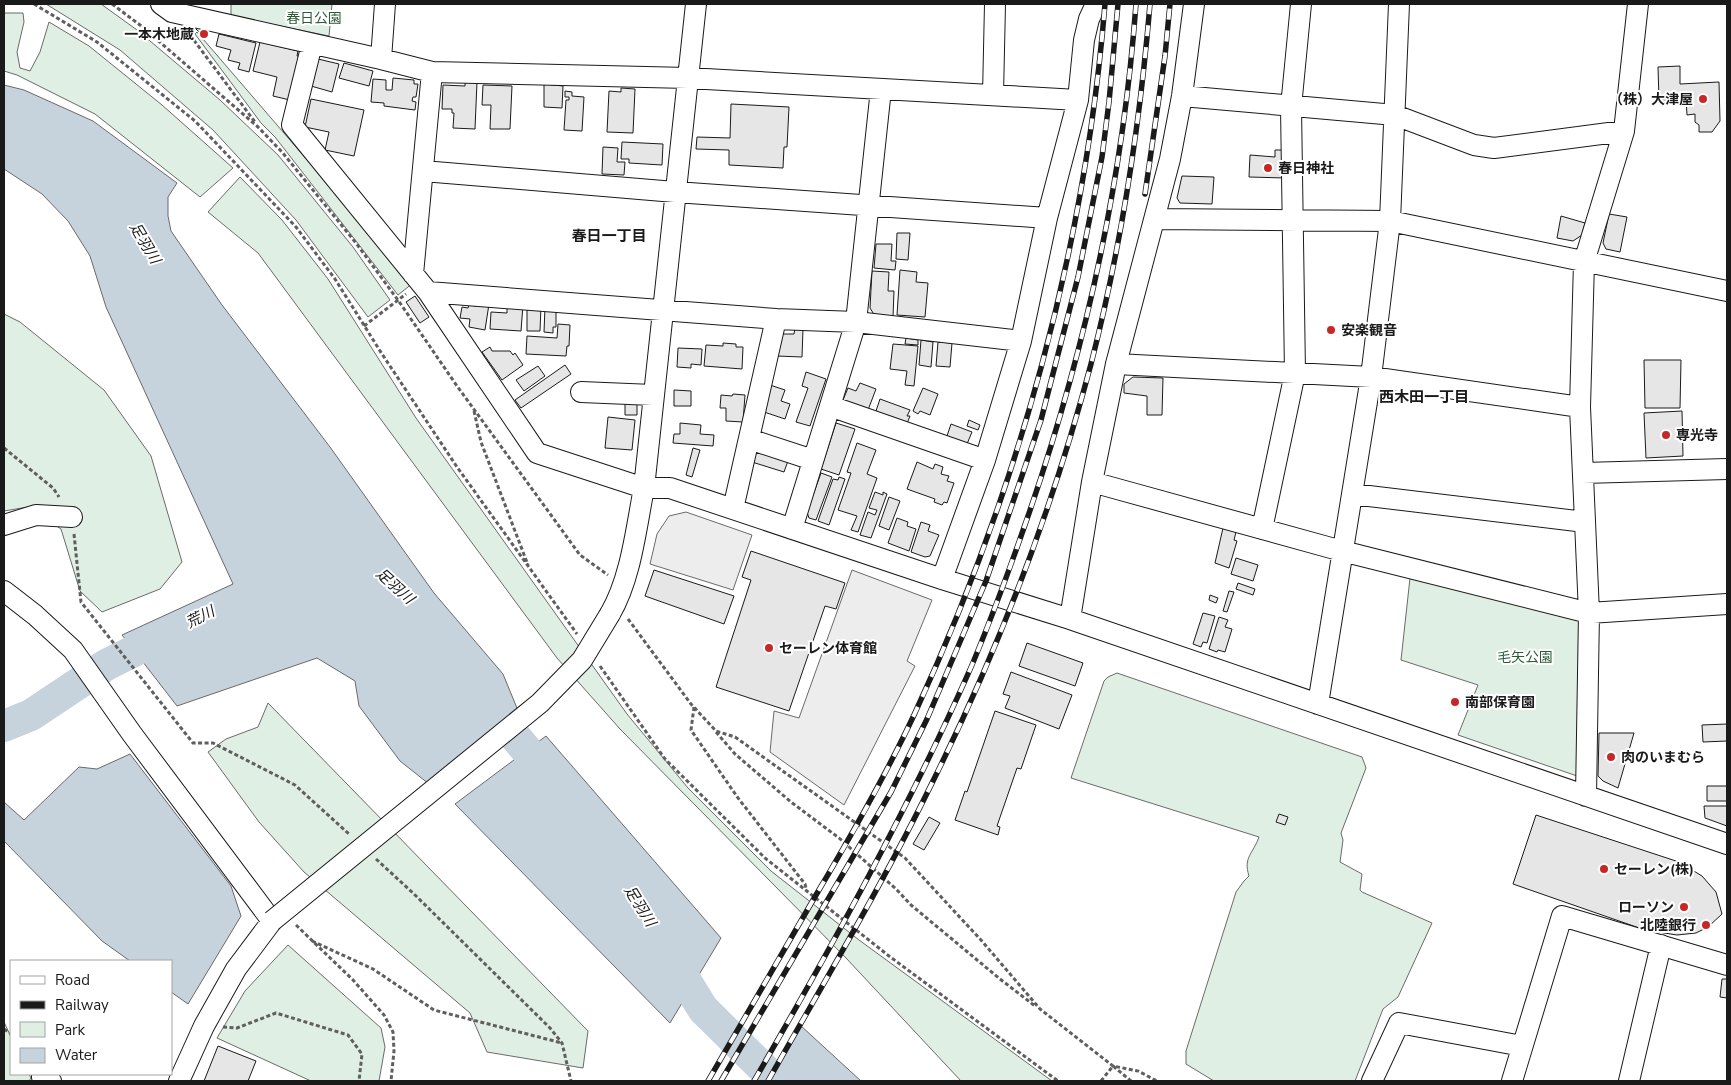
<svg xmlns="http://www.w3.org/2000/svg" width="1731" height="1085" font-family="'Nunito Sans','Noto Sans JP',sans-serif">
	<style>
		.green { fill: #e0efe3; stroke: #6a6a6a }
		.parking { fill: #ededed; stroke: #6a6a6a }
		.water { fill: #c6d2dc; stroke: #6a6a6a }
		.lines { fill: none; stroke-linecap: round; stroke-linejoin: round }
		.river { stroke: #c6d2dc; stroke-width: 32 }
		.building { fill: #e6e6e6; stroke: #1a1a1a }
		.minor-casing { stroke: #1a1a1a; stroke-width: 22 }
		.path { stroke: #5f5f5f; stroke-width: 3; stroke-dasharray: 4 2.5; stroke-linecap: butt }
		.minor { stroke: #fff; stroke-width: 20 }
		.rail-casing { stroke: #1a1a1a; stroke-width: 5.5 }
		.rail { stroke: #fff; stroke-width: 4; stroke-dasharray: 11; stroke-linecap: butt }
		.minor-bridge-casing { stroke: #1a1a1a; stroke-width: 22; stroke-linecap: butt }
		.minor-bridge { stroke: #fff; stroke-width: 20 }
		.poi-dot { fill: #c62828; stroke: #fff; stroke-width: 2 }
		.labels { text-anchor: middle; stroke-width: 4; stroke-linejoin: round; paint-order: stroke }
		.park-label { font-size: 14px; fill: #2b5a34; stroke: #fff }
		.poi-label { font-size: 14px; font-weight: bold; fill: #1a1a1a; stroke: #fff; text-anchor: start }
		.neighbourhood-label { font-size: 15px; font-weight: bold; fill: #1a1a1a; stroke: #fff }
		.water-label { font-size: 15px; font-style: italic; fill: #1a1a1a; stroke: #fff }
	</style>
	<rect width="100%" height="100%" fill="#fff"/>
	<path class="green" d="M46,4H101L137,30L220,100L278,155L353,247L390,300L368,317L296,220L213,130L120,50Z
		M231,4H332L329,36L231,16Z
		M4,13H23L24,22L17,52L20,68L30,71L40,52L49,22L89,46L162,105L233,168L200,197L95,114L17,75L4,71Z
		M197,32L413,283L398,295L275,137L261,123L195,34Z
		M240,177L282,220L328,279L416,418L627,714L688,788L771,871L859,940L1052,1081H961L846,958L620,729L557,658L258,253L208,212Z
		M4,314L20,322L104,390L151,456L182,562L160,589L102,612L80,591L61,529L28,507L4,511Z
		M1411,569L1580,616V777L1458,735L1478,685L1401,660Z
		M1117,673L1362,757L1366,768L1341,833L1343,840L1340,862L1362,874L1360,890L1362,892L1432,923L1398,997L1383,1009L1355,1081H1214L1186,1064V1051L1236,892L1244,881L1249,876C1243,857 1253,854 1259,837L1071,778L1104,681L1108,677Z
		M268,703L588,1031L583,1068L487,1052L470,1013L304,872L259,822L208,752L226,739L258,727Z
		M288,945L381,1028L385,1047L379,1081H311L217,1038L245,991Z
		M4,1022L11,1037V1074H29L31,1078L29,1081H4Z"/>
	<path class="parking" d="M686,512L752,535L733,590L650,564L657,534L669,516Z
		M852,570L932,600L907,661L915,666L844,805L770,752L774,711L799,718Z"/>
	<path class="water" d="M4,85L24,90L93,121L177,183L168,197V216L171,231L222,305L330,447L434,593L503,674L519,713L429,784L400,761L359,706L355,681L317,658L177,706L122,635L233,584L106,307L90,256L68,221L42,194L4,169Z
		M546,736L721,938L670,1023L455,804Z
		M130,754L231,886L241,916L188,1004L171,992V961H130L102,941L4,841V802L24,820L79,767L97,769Z
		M800,1025L861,1081H768Z"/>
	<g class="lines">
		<path class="river" d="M486,701L555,785
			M4,726L31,715L106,665L174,631
			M668,952L703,1009L776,1081"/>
	</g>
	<path class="building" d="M196,26L209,29L206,39L195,28Z
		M219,34L256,43L249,72L238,69L240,63L228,60L231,50L216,46Z
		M260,42L298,51L297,56L300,57L290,100L273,96L277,77L253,71Z
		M318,59L339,64L332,92L311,86Z
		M344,63L373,71L369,86L339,78Z
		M1680,66V84L1719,82L1720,121L1712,132H1699V125L1695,122V114L1687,115L1686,99L1659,100L1658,67Z
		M393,78L414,80V84H418L416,97H413L412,101L416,102L415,110L384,106V103L371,102L373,79L386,80V90H392Z
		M465,82H477L475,129L453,128L454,113H452V109H442L443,85L465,86Z
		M544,84L563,86L562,108L544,107Z
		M483,85L512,86L510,129H490L491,105H482Z
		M621,88L635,89L633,133L607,132L609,91L621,92Z
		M565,91L572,92V96L584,97L582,131L564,130L566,100H569V97H565Z
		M311,99L364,110L354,156L325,150L329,132L305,127Z
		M731,104L789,107L787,147H784L783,168L729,165V150L696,149L697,137L730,138Z
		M622,142L663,144L662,165L629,163V159H621Z
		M603,147L618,148L617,162H625L624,175L602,174Z
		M1275,150H1286L1285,178L1249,177L1250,155L1275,157Z
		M1182,176L1214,177L1212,204L1180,203L1177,198Z
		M1609,214L1627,217L1620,252L1606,249L1603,243Z
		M1561,216L1585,223L1582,235L1573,241L1557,238Z
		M897,233H910L908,260L896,259Z
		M876,244H892L891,261H896L895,270L874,268Z
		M900,270L917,272L916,282L928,283L925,317L897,315Z
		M872,271L889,272L888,291H894L893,317L875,316L870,308Z
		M415,296L429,317L420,323L406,302Z
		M476,302L489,304L485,330L469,327L470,319L460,318L462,307L468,308L469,305L476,306Z
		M523,305L521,331L490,329L491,312L507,313V307Z
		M527,306H541L540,331H527Z
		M545,307H556V327H553V333L544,332Z
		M558,324L570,325L569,346H567L566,356L526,354L527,336L557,338Z
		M795,328L803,329L802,357L777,356L778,334H794Z
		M906,338L918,340V345L905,344Z
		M921,340L933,342L931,367L919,365Z
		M938,342L952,343L950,367L936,366Z
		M723,343L736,344V347H743L742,369L704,366L706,345L723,346Z
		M893,344L918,346L914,386L905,385L907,371L890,369Z
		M490,347L492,351H510L513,355L515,353L523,365L502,380L482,352Z
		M678,348L702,349L701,365L691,364V368L677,367Z
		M1644,360H1681L1680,408H1645Z
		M565,365L571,374L521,408L515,400Z
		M538,366L545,376L524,391L516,380Z
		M806,372L826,379L810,426L796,422L808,388L802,386Z
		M1133,377L1163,378L1162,415H1147V396L1124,393V384Z
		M860,383L876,389L868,410L843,400L848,388L856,391Z
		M770,385L785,390L781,401L790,404L785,419L761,411Z
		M923,388L938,394L930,415L920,411L918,414L913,411Z
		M674,390L691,391V406H674Z
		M733,394L745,395L743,422L726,421V408H720L721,395L732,396Z
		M880,399L910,410L907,416H910L906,426L875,414Z
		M625,402H637V415H625Z
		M1682,411L1683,456L1646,458L1644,413Z
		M608,417L635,420L632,450L605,448Z
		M969,420L980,425L978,430L967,426Z
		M680,423L701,425L700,434L714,435L713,446L673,443L674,434H680Z
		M836,423L855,429L839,475L821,469Z
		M951,424L972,432L967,444L947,436Z
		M857,443L876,450L867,474L877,478L858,532L851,530L857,516L838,510L851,473L847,472Z
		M693,448L700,450L692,477L686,475Z
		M756,448L789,458L784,472L752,462Z
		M917,462L933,469L935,464L943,467L941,474L949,476L947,481L954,483L947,503L944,502L942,505L934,502L935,499L907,489Z
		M821,473L832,477L816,520L809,518L807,512Z
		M839,477L845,479L829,525L818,521L833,479L838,480Z
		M875,492L883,495V492L887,494L871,538L860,535L868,512L875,515L877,510L869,508Z
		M889,497L900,501L889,530L879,526Z
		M897,518L908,522L907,526L916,529L909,551L888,543Z
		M921,522L930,525L928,531L939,535L930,556L925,557L911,552Z
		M1223,528L1236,532L1234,540L1237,541L1229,568L1215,563Z
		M751,551L845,583L836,609L825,606L789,711L716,687L751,580L742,577Z
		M1236,558L1258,565L1253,581L1231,574Z
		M654,570L734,596L724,624L645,596Z
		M1238,583L1255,589L1253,595L1236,589Z
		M1229,591L1234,592L1227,612L1223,611Z
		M1210,595L1218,598L1216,603L1209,600Z
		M1203,613L1215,616L1207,643L1203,642L1201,647L1193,644Z
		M1219,617L1228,620L1225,627L1232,629L1225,652L1218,650L1217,652L1209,649Z
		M1027,643L1083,663L1075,686L1019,666Z
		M1011,672L1072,695L1059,729L1005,708L1010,696L1003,694Z
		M995,711L1036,725L1021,769L1017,768L997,826L1000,827L998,835L955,820L965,791L967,792Z
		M1727,724V741L1703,742L1702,725Z
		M1599,733H1634L1618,788L1603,781L1598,776Z
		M1707,786H1727V801H1707Z
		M1704,806H1727V826L1705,818Z
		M1279,814L1288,817L1285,825L1276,822Z
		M1536,815L1679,862L1702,876L1716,892L1722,914L1708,927L1696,933L1677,935L1645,930L1513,884Z
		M929,817L940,823L924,850L913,844Z
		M1722,979H1727V998L1720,997Z
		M218,1046L256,1061L248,1081H204Z"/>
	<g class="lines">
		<g class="minor-casing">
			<path id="minor" d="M161,4L172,12L381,59L432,72L688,78L1078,100
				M312,44L292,125L428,292L537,453L644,488H670L942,579L1070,619L1727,844
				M381,59L385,4
				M993,95L995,4
				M1182,96L1395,115L1474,145L1494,148L1624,131
				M423,171L675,192L1047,218
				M1156,219L1390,221L1727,291
				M413,274L432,72
				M428,292L776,319L856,322L1021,341
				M1116,364L1371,377L1580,407
				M581,392L653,395
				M830,406L985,460
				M749,439L813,460
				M1583,473L1727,469
				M1092,482L1342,551L1589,613L1727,604
				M1352,494L1585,522
				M733,509L776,319
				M4,525L36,515L72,517
				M792,529L856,322L881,89
				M1262,529L1295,373L1291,107L1301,4
				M942,579L985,460L1021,341L1047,218L1078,100L1084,40L1089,19L1096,4
				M4,591L35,615L73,650L132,734L272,921L236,969L204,1026L179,1081
				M610,614C631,578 636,529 644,488L696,4
				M1070,619L1092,482L1116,364L1170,159L1182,96L1194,4
				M1318,704L1371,377L1390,221L1399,4
				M1586,796L1589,613L1580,407L1584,262L1624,131L1638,4
				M42,1077L51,1081
				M1372,1081L1399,1023L1522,1046
				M1512,1081L1562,916L1727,965
				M1629,1081L1661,945"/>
		</g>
		<path class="path" d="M34,4L97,42L195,121L296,227L335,279L382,354L457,467L577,634
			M112,4L140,25L258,127L282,152L356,243L400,303L457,386L580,555L608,575
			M190,35L255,122
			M364,326L406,294
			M474,411L481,442L528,565
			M4,448L53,488L59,497
			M74,534L81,602L193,743H213L295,785L349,834
			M628,619L691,704L716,731L735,737L905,858L981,940L1040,1009L1113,1066L1138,1071L1157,1081
			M600,666L665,759L765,858L889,956L1058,1081
			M694,707L691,730L738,798L805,884L807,892
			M716,732L735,754L791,802L839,838L896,889L911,905L1000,979L1035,1006
			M376,859L413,893L550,1028L562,1043L571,1081
			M296,925L353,980L384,1015L393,1032L394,1051L391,1081
			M312,941L373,969L434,1010L562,1043
			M223,1027L237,1028L276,1013L348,1035L362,1054L359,1081
			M4,1029L11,1034
			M1101,1081L1113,1066L1131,1081"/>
		<use href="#minor" class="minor"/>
		<g class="rail-casing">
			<path id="rail" d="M1145,194L1165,56L1170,4
				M708,1081C744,1019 780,957 816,895C851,836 885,777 914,715C1018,491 1085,250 1105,4
				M721,1081L891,792L927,719L986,581L1041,420L1078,277L1102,157L1109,102L1118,4
				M754,1081C832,946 909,808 972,665C992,617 1010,568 1027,519C1085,352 1123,180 1136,4
				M768,1081C824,982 883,884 933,781C999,648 1053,508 1091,364C1121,247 1140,124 1150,4"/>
		</g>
		<use href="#rail" class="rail"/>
		<g class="minor-bridge-casing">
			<path id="minor-bridge" d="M272,921L540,703L582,660L610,614"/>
		</g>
		<use href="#minor-bridge" class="minor-bridge"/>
	</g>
	<g class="poi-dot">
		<circle cx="204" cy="34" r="5"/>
		<circle cx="1703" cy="99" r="5"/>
		<circle cx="1268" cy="168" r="5"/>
		<circle cx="1331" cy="330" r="5"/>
		<circle cx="1666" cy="435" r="5"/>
		<circle cx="769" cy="648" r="5"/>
		<circle cx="1455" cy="702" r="5"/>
		<circle cx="1611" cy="757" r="5"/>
		<circle cx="1604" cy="869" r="5"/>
		<circle cx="1684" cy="907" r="5"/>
		<circle cx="1706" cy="925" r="5"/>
	</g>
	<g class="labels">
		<g class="park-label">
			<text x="314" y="23">春日公園</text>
			<text x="1525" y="662">毛矢公園</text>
		</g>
		<g class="poi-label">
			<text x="194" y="39" text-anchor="end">一本木地蔵</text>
			<text x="1693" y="104" text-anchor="end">（株）大津屋</text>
			<text x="1278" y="173">春日神社</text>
			<text x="1341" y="335">安楽観音</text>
			<text x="1676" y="440">専光寺</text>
			<text x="779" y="653">セーレン体育館</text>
			<text x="1465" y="707">南部保育園</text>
			<text x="1621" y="762">肉のいまむら</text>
			<text x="1614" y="874">セーレン(株)</text>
			<text x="1674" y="912" text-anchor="end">ローソン</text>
			<text x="1696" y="930" text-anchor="end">北陸銀行</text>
		</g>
		<g class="neighbourhood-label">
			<text x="609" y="241">春日一丁目</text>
			<text x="1424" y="402">西木田一丁目</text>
		</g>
		<g class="water-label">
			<text transform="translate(145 243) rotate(59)" y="5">足羽川</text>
			<text transform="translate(395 586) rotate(42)" y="5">足羽川</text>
			<text transform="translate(200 617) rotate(-27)" y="5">荒川</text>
			<text transform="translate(640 906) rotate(58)" y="5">足羽川</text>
		</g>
	</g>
	<rect width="1731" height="1085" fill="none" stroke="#1a1a1a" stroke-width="10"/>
	<rect x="10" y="960" width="162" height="115" fill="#ffffff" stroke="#a3a3a3"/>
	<rect x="20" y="976" width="25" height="8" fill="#ffffff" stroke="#a3a3a3"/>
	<text x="55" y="985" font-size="15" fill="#1a1a1a">Road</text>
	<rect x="20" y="1001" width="25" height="8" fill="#1a1a1a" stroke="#a3a3a3"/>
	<text x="55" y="1010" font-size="15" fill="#1a1a1a">Railway</text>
	<rect x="20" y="1022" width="25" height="15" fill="#e0efe3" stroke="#a3a3a3"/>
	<text x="55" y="1035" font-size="15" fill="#1a1a1a">Park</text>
	<rect x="20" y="1048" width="25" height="15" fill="#c6d2dc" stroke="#a3a3a3"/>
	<text x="55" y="1060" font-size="15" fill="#1a1a1a">Water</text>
</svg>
